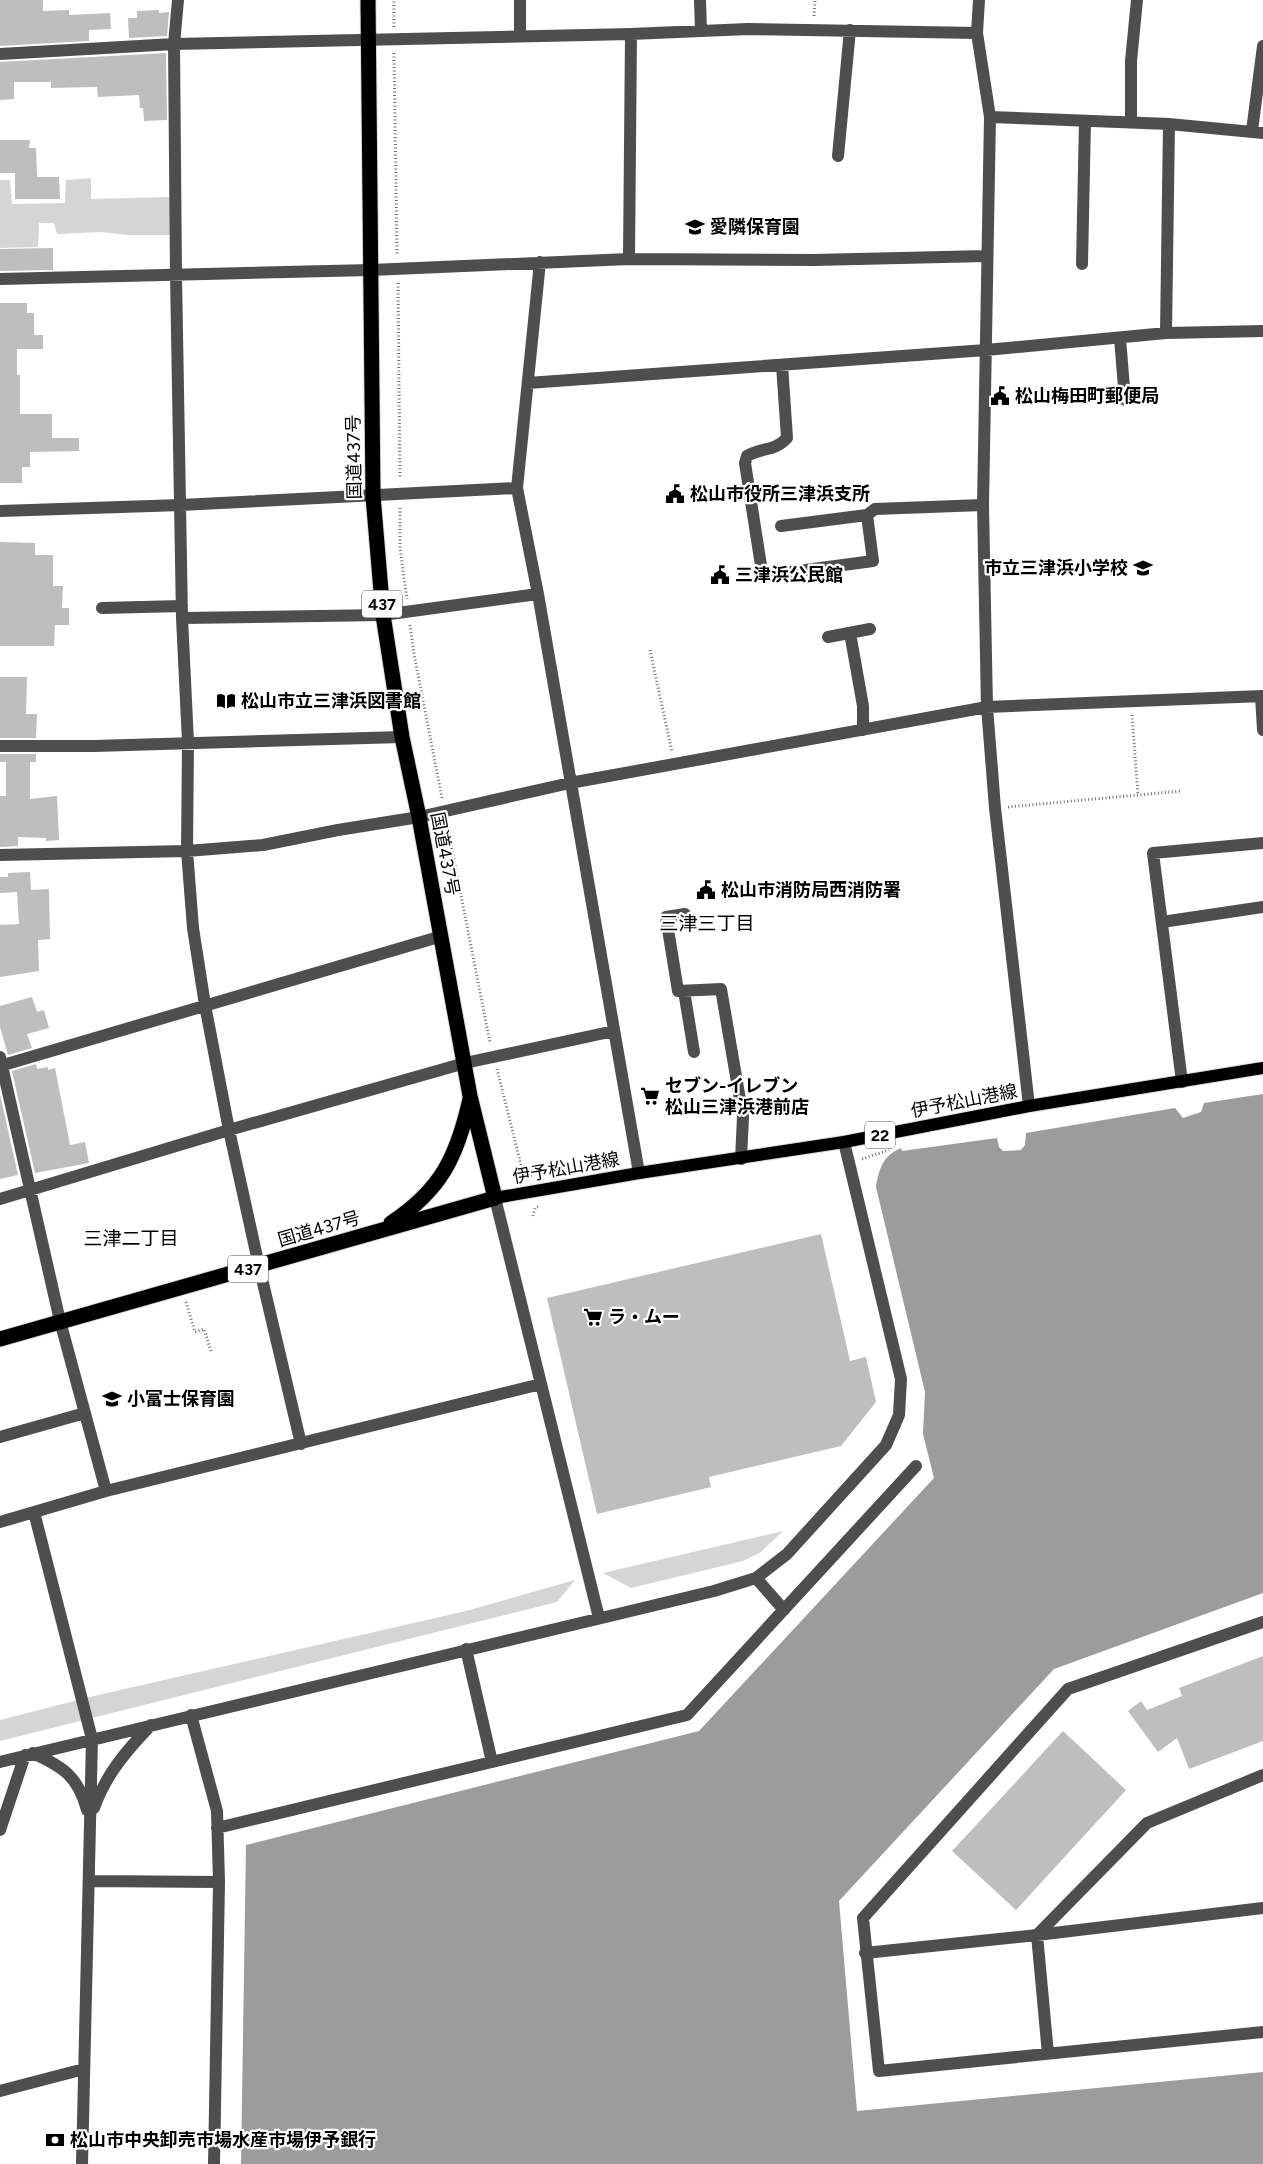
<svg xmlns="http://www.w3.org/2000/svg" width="1263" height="2164" font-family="Figtree,'Noto Sans JP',sans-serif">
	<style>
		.green { fill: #d5d5d5 }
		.water { fill: #9c9c9c }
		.building { fill: #bebebe }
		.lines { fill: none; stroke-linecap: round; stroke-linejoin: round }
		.major-casing { stroke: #dbdbdb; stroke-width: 14 }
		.highway-casing { stroke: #dbdbdb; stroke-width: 17 }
		.path { stroke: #707070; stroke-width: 3; stroke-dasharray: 1 2.5; stroke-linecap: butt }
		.minor { stroke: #4e4e4e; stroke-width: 12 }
		.major { stroke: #000; stroke-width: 12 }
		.highway { stroke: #000; stroke-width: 15 }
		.labels { text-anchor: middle; stroke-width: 4.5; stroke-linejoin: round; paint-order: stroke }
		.shield { fill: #fff; stroke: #4c4c4c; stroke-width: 1 }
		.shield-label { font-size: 16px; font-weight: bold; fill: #000 }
		.poi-label { font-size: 18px; font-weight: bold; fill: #000; stroke: #fff; text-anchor: start }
		.street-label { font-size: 18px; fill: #000; stroke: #fff }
		.neighbourhood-label { font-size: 19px; fill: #000; stroke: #fff }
	</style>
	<rect width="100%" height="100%" fill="#fff"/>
	<path class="green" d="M91,178V199L172,197V235H128L101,232L57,234L54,223H39L38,247L0,248V180H10L12,204L65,203L66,180Z
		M783,1531L761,1552L743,1561L631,1588L603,1573Z
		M575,1580L557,1602L0,1741V1720L94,1696L466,1611Z"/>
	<path class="water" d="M1263,1094V1593L1054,1669L839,1901L857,2111L1263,2072V2164H241L246,1845L699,1731L934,1478L923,1434L925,1392L876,1187C879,1168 883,1156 901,1148L902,1151L997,1138L999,1147L1003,1151L1021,1150L1025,1145L1026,1133L1175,1108L1183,1118L1201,1112L1204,1103Z"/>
	<path class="building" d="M0,0H43V11L69,10V15L110,13L111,29L89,30V41L0,46Z
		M159,10V13L169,12L167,36L129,38L128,18H137V11Z
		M166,53L167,120L144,121L143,108H140L139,95L98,97L97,87L51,88V82H14V99L0,100V62Z
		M0,140H30L29,148H36L37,177H59L60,199H15V173H0Z
		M53,248V270L0,271V249Z
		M0,303H27V313H34V335H43V349H17V375H20V414H52V438H79V451L30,452V467H22V483H0Z
		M0,542L35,543V555H53V586H63L62,608H69V625H55L54,646H0Z
		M0,677H27L26,714H37L36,738H0Z
		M0,754H36V762H30V799L57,796L59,840L46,841V838L18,837V846L0,847V796H6V762H0Z
		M30,872L31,890L49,889L50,939L38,940L39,971L0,977V925L19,924L17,892L0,893V877H8V873Z
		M32,997L37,1012L44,1010L49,1028L27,1034L32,1048L8,1055L0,1027V1006Z
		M36,1064L37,1069L48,1067V1070L55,1068L70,1145L85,1142L89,1163L35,1173L12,1071Z
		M0,1094L18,1175L0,1179Z
		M821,1234L850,1361L866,1357L876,1402L841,1446L709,1477L711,1487L597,1514L547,1298Z
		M1263,1656V1741L1189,1769L1177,1738L1158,1752L1128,1711L1141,1701L1147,1710L1182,1696L1179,1688Z
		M1063,1731L1126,1790L1016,1910L952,1851Z"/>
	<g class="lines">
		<g class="major-casing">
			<path id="major" d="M495,1198L639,1173L844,1142L1029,1106L1263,1068"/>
		</g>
		<g class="highway-casing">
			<path id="highway" d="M391,1223C441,1190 457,1157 470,1099
				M0,1339L495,1198L470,1096L419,817L402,737L383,615L373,496L368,0"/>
		</g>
		<path class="path" d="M814,16L815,0
			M394,27V0
			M394,53L397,254
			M398,283L400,479
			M400,508V548L407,599
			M410,625L414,654L442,798
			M650,650L672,752
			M1132,715L1138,794
			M1008,807L1181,791
			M447,824L490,1043
			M497,1069L523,1173L534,1176
			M862,1159L889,1150
			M533,1216L535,1208L539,1206
			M186,1302L195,1332L204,1329L211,1351"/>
		<path class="minor" d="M178,0L174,44L176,275L182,618L188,742L187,851L193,928L205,1005L229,1130L259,1266L301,1444
			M520,0V36
			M700,0L701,31
			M979,0L977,33L990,117L983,505L987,707L995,808L1029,1106
			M0,54L174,44L631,34L748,29L977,33
			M990,117L1169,124L1263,133
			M1131,122V61L1137,0
			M1252,131L1263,46
			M838,156L850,30
			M629,259L631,34
			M540,262L517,488L538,594L639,1173
			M1082,264L1085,121
			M0,279L371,270L629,259L814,260L986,256
			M1166,333L1169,124
			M1120,338L1125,400
			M782,365L787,438C774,452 762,447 747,456L745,463L762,572L768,575L873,561L867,515
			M528,383L986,350L1166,333L1263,331
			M0,511L181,505L517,488
			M781,526L867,515L875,509L983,505
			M102,608L182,606
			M182,618L383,615L538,594
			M850,633L863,706V730
			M828,637L870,629
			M1261,696L1263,730
			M0,746H94L402,737
			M0,855L187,851L263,845L338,830L419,817L570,783L987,707L1263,696
			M685,914L666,917L678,991L721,989L743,1117L741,1159
			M1162,922L1263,907
			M684,991L694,1052
			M0,1057L60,1321L106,1491
			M0,1066L442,936
			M1182,1082L1153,853L1263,843
			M495,1198L599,1618
			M0,1199L229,1130L465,1063L614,1031
			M0,1437L85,1413
			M34,1512L92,1739L82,2164
			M0,1522L106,1491L541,1384
			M756,1578L784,1610
			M1263,1622L1068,1689L863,1918L879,2071L1263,2032
			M466,1649L492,1762
			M191,1715L217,1811L219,1882
			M33,1753C63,1767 78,1776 87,1810
			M0,1762L714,1591L756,1578L787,1554L886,1445L899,1415L901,1379L844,1142
			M94,1808C106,1774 127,1750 151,1725
			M217,1828L687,1715L916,1466
			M0,1830L25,1755
			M89,1881L219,1882L214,2164
			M865,1953L1037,1935L1263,1908
			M1048,2054L1037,1935L1147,1823L1263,1775
			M0,2091L84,2069"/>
		<use href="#major" class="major"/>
		<use href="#highway" class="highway"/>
	</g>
	<defs>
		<g id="school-bare" transform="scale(1.5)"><path d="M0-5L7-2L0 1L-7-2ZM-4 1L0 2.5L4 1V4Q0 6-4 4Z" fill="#000" stroke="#fff" stroke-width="2.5" paint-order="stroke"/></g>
		<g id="civic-bare" transform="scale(1.5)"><path d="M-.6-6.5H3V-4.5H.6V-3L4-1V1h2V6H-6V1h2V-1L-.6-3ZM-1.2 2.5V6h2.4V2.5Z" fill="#000" stroke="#fff" stroke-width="2.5" paint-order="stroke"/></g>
		<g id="library-bare" transform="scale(1.5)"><path d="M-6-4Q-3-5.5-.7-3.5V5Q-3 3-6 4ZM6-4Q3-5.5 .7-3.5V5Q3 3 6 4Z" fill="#000" stroke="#fff" stroke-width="2.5" paint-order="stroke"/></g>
		<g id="supermarket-bare" transform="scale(1.5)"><path d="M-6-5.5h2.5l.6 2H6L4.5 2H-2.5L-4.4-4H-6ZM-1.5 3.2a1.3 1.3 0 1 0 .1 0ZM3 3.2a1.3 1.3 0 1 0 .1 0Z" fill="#000" stroke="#fff" stroke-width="2.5" paint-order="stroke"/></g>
		<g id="bank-bare" transform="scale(1.5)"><path d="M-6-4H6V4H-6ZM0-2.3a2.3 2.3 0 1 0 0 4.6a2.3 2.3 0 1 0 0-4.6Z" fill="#000" stroke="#fff" stroke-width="2.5" paint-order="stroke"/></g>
	</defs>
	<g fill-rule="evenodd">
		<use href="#school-bare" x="695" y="227"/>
		<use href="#civic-bare" x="1000" y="396"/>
		<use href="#civic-bare" x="675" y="494"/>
		<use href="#school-bare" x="1143" y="568"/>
		<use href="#civic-bare" x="720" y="575"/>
		<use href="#library-bare" x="226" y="701"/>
		<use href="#civic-bare" x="706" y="890"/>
		<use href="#supermarket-bare" x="650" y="1096"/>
		<use href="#supermarket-bare" x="593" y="1317"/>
		<use href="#school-bare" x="112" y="1399"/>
		<use href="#bank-bare" x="55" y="2140"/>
	</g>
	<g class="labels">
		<g class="shield">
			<rect x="362" y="590.5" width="40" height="27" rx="4"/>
			<rect x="865" y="1121.5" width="30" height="27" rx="4"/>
			<rect x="228" y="1255.5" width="40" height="27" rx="4"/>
		</g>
		<g class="shield-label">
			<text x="382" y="610">437</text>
			<text x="880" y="1141">22</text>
			<text x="248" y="1275">437</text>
		</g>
		<g class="poi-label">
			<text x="710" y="233">愛隣保育園</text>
			<text x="1015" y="402">松山梅田町郵便局</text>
			<text x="690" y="500">松山市役所三津浜支所</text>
			<text x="1128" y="574" text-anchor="end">市立三津浜小学校</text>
			<text x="735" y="581">三津浜公民館</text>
			<text x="241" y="707">松山市立三津浜図書館</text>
			<text x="721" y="896">松山市消防局西消防署</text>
			<text x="665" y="1092">セブン-イレブン<tspan x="665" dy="21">松山三津浜港前店</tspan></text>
			<text x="608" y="1323">ラ・ムー</text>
			<text x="127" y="1405">小富士保育園</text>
			<text x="70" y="2146">松山市中央卸売市場水産市場伊予銀行</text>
		</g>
		<g class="street-label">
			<text transform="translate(354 457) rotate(-91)" y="6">国道437号</text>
			<text transform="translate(445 854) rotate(79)" y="6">国道437号</text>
			<text transform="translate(964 1101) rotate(-11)" y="6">伊予松山港線</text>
			<text transform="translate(566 1168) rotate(-10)" y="6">伊予松山港線</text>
			<text transform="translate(319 1229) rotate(-16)" y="6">国道437号</text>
		</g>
		<g class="neighbourhood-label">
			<text x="707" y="930">三津三丁目</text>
			<text x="131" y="1245">三津二丁目</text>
		</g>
	</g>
</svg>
